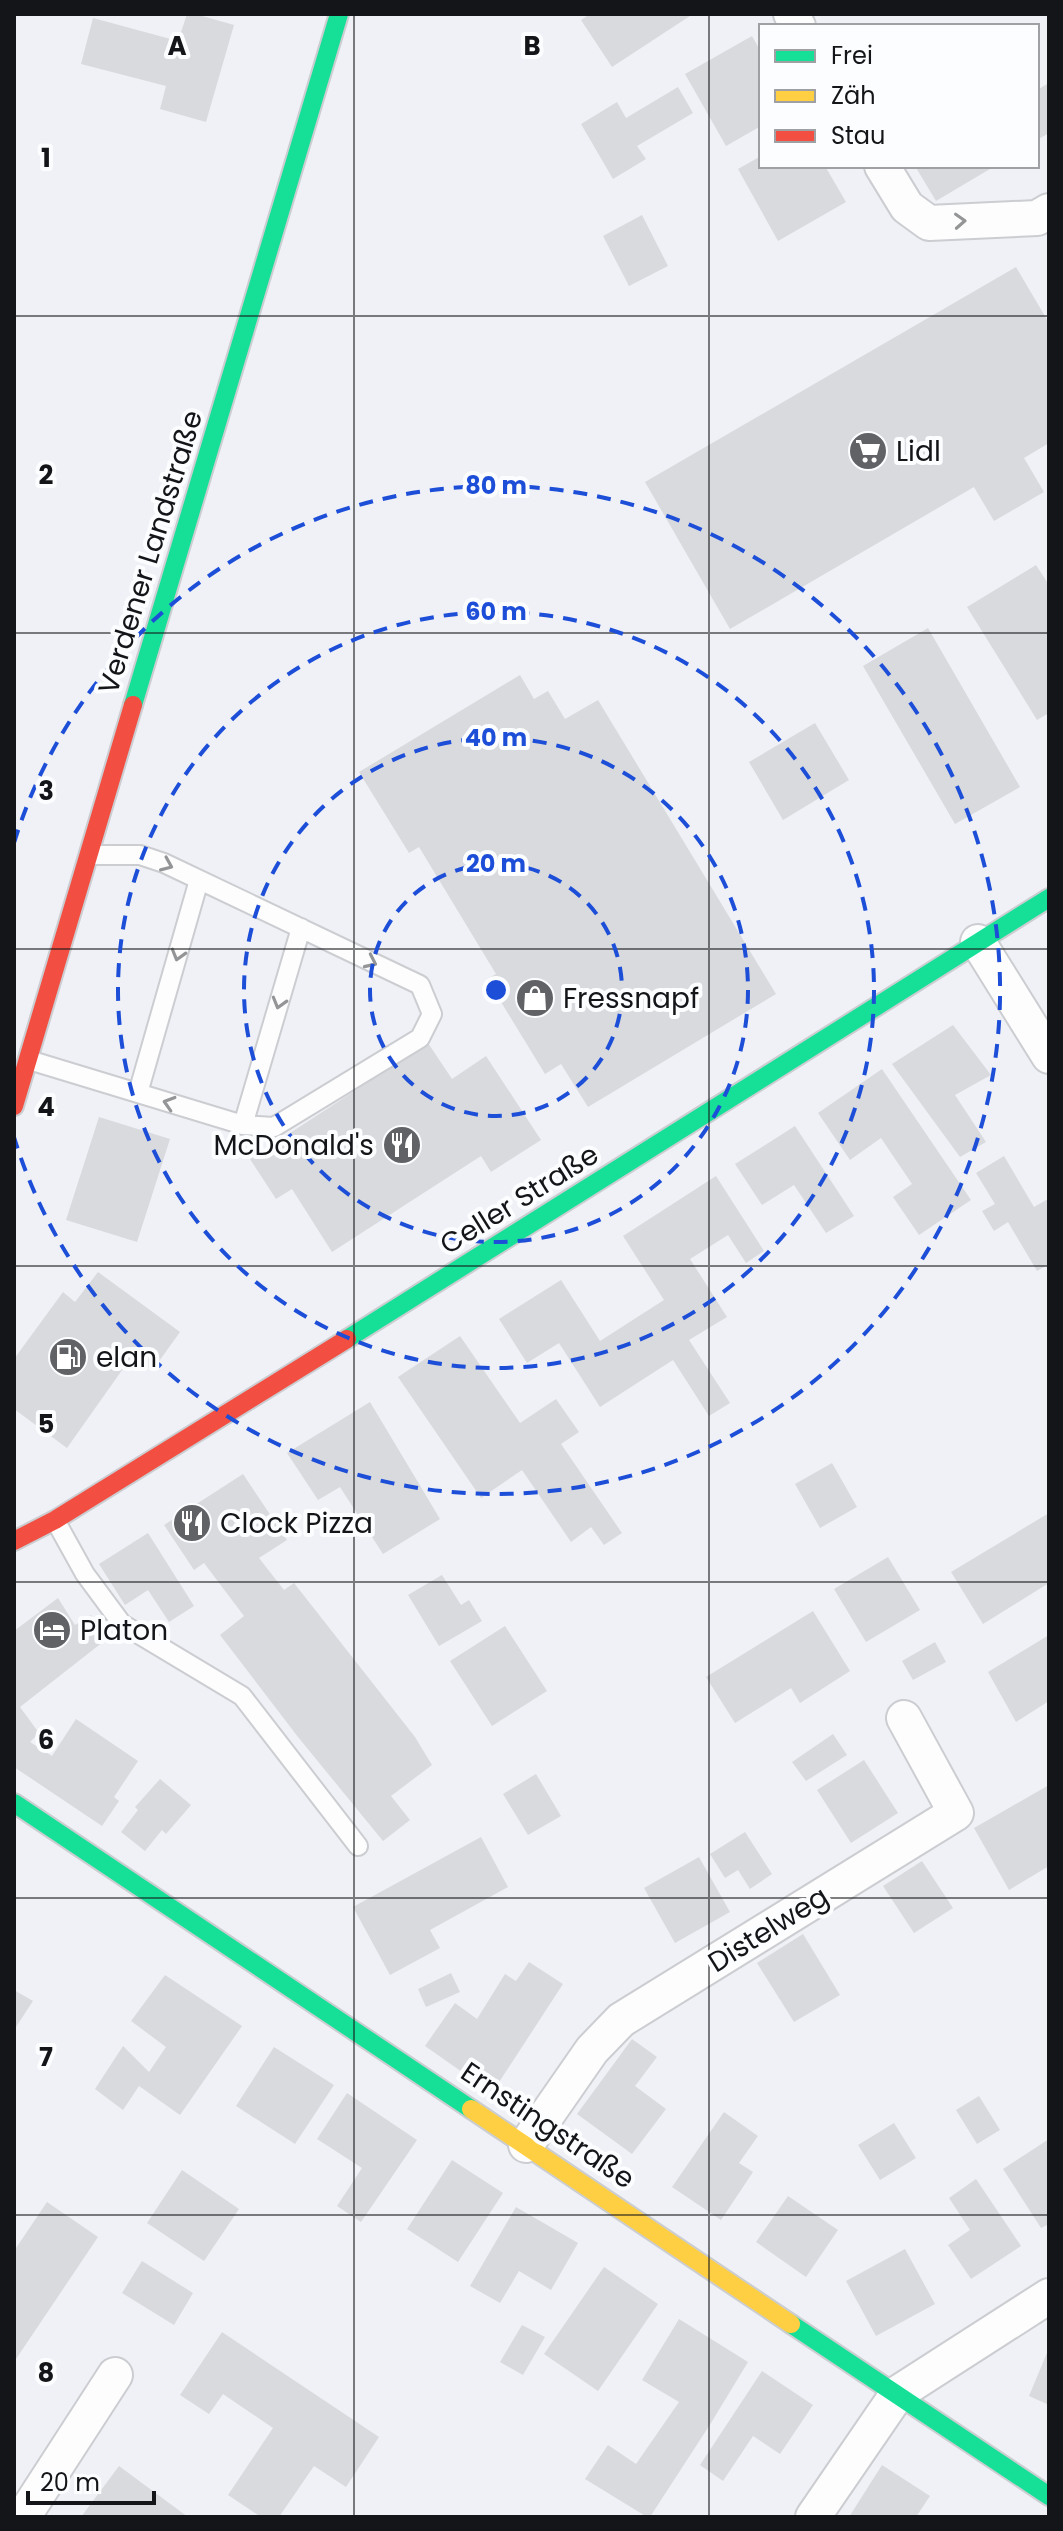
<svg xmlns="http://www.w3.org/2000/svg" width="1063" height="2531" font-family="Poppins,sans-serif">
	<style>
		.building { fill: #d8dade }
		.lines { fill: none; stroke-linecap: round; stroke-linejoin: round }
		.lane-casing { stroke: #cbcdd1; stroke-width: 22 }
		.street-casing { stroke: #cbcdd1; stroke-width: 38 }
		.fast-casing { stroke: #cbcdd1; stroke-width: 22 }
		.slow-casing { stroke: #cbcdd1; stroke-width: 22 }
		.jam-casing { stroke: #cbcdd1; stroke-width: 22 }
		.lane { stroke: #fdfdfe; stroke-width: 18 }
		.street { stroke: #fdfdfe; stroke-width: 34 }
		.fast { stroke: #16e098; stroke-width: 18 }
		.slow { stroke: #ffcf43; stroke-width: 18 }
		.jam { stroke: #f24e42; stroke-width: 18 }
		.oneway { stroke: #949596 }
		.grid { fill: none; stroke: #141518; stroke-width: 2; stroke-opacity: 0.55 }
		.ring { fill: none; stroke: #1d4ed8; stroke-width: 4; stroke-dasharray: 14 10 }
		.labels { text-anchor: middle; stroke-width: 8; stroke-linejoin: round; paint-order: stroke }
		.poi-label { font-size: 28px; fill: #141518; stroke: #fcfdff; text-anchor: start }
		.street-label { font-size: 28px; fill: #141518; stroke: #fcfdff }
		.grid-label { font-size: 26px; text-anchor: middle; font-weight: bold; fill: #141518; stroke: #fcfdff; stroke-width: 8; stroke-linejoin: round; paint-order: stroke }
		.centre { fill: #1d4ed8; stroke: #fcfdff; stroke-width: 4 }
		.ring-label { font-size: 24px; text-anchor: middle; font-weight: bold; fill: #1d4ed8; stroke: #fcfdff; stroke-width: 8; stroke-linejoin: round; paint-order: stroke }
	</style>
	<rect width="100%" height="100%" fill="#eff1f6"/>
	<path class="building" d="M187,14H195L234,25L206,122L160,109L166,86L81,64L93,18L178,41Z
		M590,14H693L612,67L581,20Z
		M752,36L761,52V126L726,146L685,74Z
		M1049,83V133L1037,140V90Z
		M678,87L693,113L637,146L646,159L613,179L581,124L617,102L626,118Z
		M761,156V166H825L846,202L778,241L738,169Z
		M915,166H995L936,201Z
		M642,215L668,266L629,286L603,236Z
		M1016,267L1049,323V443L1024,458L1044,492L994,521L974,487L730,629L645,482Z
		M1036,565L1049,585V713L1037,720L967,607Z
		M928,628L1020,787L955,824L863,666Z
		M520,675L534,699L548,691L565,719L598,700L776,994L588,1107L561,1064L545,1074L487,979L496,974L419,847L409,853L359,772Z
		M815,723L849,780L783,820L749,762Z
		M953,1025L991,1075L955,1095L986,1142L960,1157L892,1064Z
		M428,1043L452,1079L486,1056L541,1140L491,1172L481,1156L332,1252L292,1189L276,1199L250,1159Z
		M882,1069L971,1200L919,1235L893,1197L912,1184L881,1138L850,1160L818,1113Z
		M99,1117L170,1139L137,1242L66,1220Z
		M795,1126L854,1216L826,1233L794,1185L762,1205L735,1164Z
		M1004,1156L1034,1207L1048,1199L1049,1201V1264L1037,1271L1008,1222L994,1231L982,1211L995,1204L976,1173Z
		M716,1176L764,1251L746,1263L728,1235L690,1259L727,1317L689,1340L730,1403L709,1416L673,1360L600,1407L559,1343L527,1363L499,1319L561,1280L600,1341L664,1300L623,1236Z
		M98,1272L180,1332L152,1371L132,1356L67,1448L14,1409V1359L63,1292L75,1302Z
		M460,1336L520,1423L556,1399L579,1432L561,1444L622,1533L604,1545L591,1527L571,1542L522,1470L481,1498L398,1377Z
		M370,1402L440,1519L383,1554L340,1487L318,1500L287,1453Z
		M832,1463L857,1507L820,1528L795,1484Z
		M243,1474L287,1540L259,1558L284,1590L294,1583L415,1737L432,1765L391,1796L410,1820L383,1841L298,1737L220,1635L244,1616L204,1563L194,1570L164,1525Z
		M1049,1513V1583L983,1624L951,1572Z
		M148,1533L194,1606L169,1622L148,1590L125,1605L99,1564Z
		M888,1557L920,1610L866,1642L834,1589Z
		M442,1575L461,1605L469,1600L482,1621L439,1646L408,1595Z
		M58,1598L75,1625L91,1615L108,1638L20,1707L39,1733L30,1742L52,1756L76,1719L138,1761L114,1797L119,1801L102,1826L14,1767V1631Z
		M813,1611L850,1671L800,1703L791,1688L735,1723L706,1677Z
		M505,1626L547,1691L492,1726L450,1661Z
		M1049,1635V1701L1016,1722L988,1672Z
		M935,1642L946,1662L913,1680L902,1661Z
		M833,1734L847,1755L806,1781L792,1762Z
		M864,1760L898,1813L851,1843L817,1790Z
		M536,1774L561,1816L528,1835L503,1794Z
		M160,1779L191,1805L166,1834L162,1830L145,1851L121,1832L138,1810L135,1807Z
		M1049,1785V1866L1009,1890L974,1828Z
		M745,1832L772,1874L750,1889L738,1870L725,1878L710,1854Z
		M481,1837L508,1887L430,1930L440,1948L390,1975L353,1907Z
		M699,1857L730,1912L675,1943L644,1888Z
		M922,1861L953,1908L914,1933L883,1886Z
		M803,1934L840,1995L794,2022L757,1963Z
		M529,1962L563,1984L492,2093L425,2046L455,2003L477,2019L505,1974L516,1981Z
		M451,1973L460,1992L426,2007L418,1989Z
		M165,1975L242,2026L180,2115L139,2086L123,2110L95,2089L123,2046L149,2072L166,2047L131,2021Z
		M14,1990L33,2001L14,2030Z
		M632,2039L657,2057L635,2086L666,2109L632,2154L577,2114Z
		M274,2047L334,2085L295,2144L236,2106Z
		M347,2093L417,2140L361,2222L337,2206L362,2168L317,2139Z
		M979,2096L1000,2130L977,2144L956,2110Z
		M724,2112L758,2136L739,2163L753,2172L721,2220L672,2187Z
		M894,2123L916,2158L880,2180L858,2145Z
		M1049,2139V2224L1041,2228L1003,2169Z
		M452,2160L503,2193L458,2262L407,2229Z
		M182,2170L239,2209L204,2261L147,2223Z
		M976,2179L1021,2246L971,2279L948,2245L970,2230L949,2198Z
		M788,2196L838,2230L806,2277L756,2242Z
		M47,2202L98,2237L14,2362V2251Z
		M516,2207L578,2243L551,2290L519,2271L500,2303L470,2286Z
		M905,2249L935,2304L876,2336L846,2281Z
		M142,2261L193,2293L174,2325L122,2293Z
		M604,2267L658,2304L598,2391L544,2354Z
		M679,2319L748,2362L711,2423L650,2517H647L585,2479L608,2445L636,2464L679,2402L642,2380Z
		M522,2325L545,2337L523,2375L500,2362Z
		M222,2332L379,2437L346,2487L314,2466L279,2517H261L228,2495L273,2428L223,2394L209,2414L180,2395Z
		M1049,2348V2405L1029,2396Z
		M762,2371L813,2405L780,2454L753,2436L723,2481L700,2465Z
		M882,2465L930,2496L916,2517H849Z
		M119,2466L188,2517H81Z"/>
	<g class="lines">
		<g class="lane-casing">
			<path id="lane" d="M29,1060L243,1125L274,1127L420,1038L432,1014L420,985L164,863L140,855H91
				M138,1093L199,880
				M243,1125L301,928
				M55,1520L85,1574L122,1624L242,1696L358,1846"/>
		</g>
		<g class="street-casing">
			<path id="street" d="M791,14L798,26
				M882,166L907,207L929,223L1037,218L1049,211
				M978,942L1049,1056
				M526,2145L592,2050L621,2020L956,1813L904,1718
				M23,2517L115,2375
				M813,2517L898,2393L1049,2296"/>
		</g>
		<g class="fast-casing">
			<path id="fast" d="M133,705L339,14
				M347,1339L1049,898
				M14,1803L471,2109
				M791,2324L1049,2496"/>
		</g>
		<g class="slow-casing">
			<path id="slow" d="M471,2109L791,2324"/>
		</g>
		<g class="jam-casing">
			<path id="jam" d="M14,1106L133,705
				M14,1541L55,1520L347,1339"/>
		</g>
		<use href="#lane" class="lane"/>
		<use href="#street" class="street"/>
		<use href="#fast" class="fast"/>
		<use href="#slow" class="slow"/>
		<use href="#jam" class="jam"/>
	</g>
	<defs><path id="oneway-chevron" d="M-2-3.5L2.5 0L-2 3.5" fill="none" stroke-width="1.6" stroke-linecap="round" stroke-linejoin="round" transform="scale(2)"/></defs>
	<g class="oneway">
		<use href="#oneway-chevron" transform="translate(960 221) rotate(-3)"/>
		<use href="#oneway-chevron" transform="translate(167 865) rotate(23)"/>
		<use href="#oneway-chevron" transform="translate(178 955) rotate(106)"/>
		<use href="#oneway-chevron" transform="translate(371 962) rotate(25)"/>
		<use href="#oneway-chevron" transform="translate(279 1003) rotate(106)"/>
		<use href="#oneway-chevron" transform="translate(169 1103) rotate(-163)"/>
	</g>
	<path class="grid" d="M354,14V2517M709,14V2517M14,316H1049M14,633H1049M14,949H1049M14,1266H1049M14,1582H1049M14,1898H1049M14,2215H1049"/>
	<g class="ring">
		<circle cx="496" cy="990" r="126"/>
		<circle cx="496" cy="990" r="252"/>
		<circle cx="496" cy="990" r="378"/>
		<path d="M14 843A504 504 0 1 1 14 1137"/>
	</g>
	<defs>
		<g id="supermarket-disc" transform="scale(2)"><circle r="9.5" fill="#616266" stroke="#fcfdff"/><path d="M-6-5.5h2.5l.6 2H6L4.5 2H-2.5L-4.4-4H-6ZM-1.5 3.2a1.3 1.3 0 1 0 .1 0ZM3 3.2a1.3 1.3 0 1 0 .1 0Z" fill="#fff"/></g>
		<g id="shop-disc" transform="scale(2)"><circle r="9.5" fill="#616266" stroke="#fcfdff"/><path d="M-5-2.5h2.3a2.7 3.5 0 0 1 5.4 0H5L5.5 6h-11ZM-1.5-2.5h3a1.5 2.3 0 0 0-3 0Z" fill="#fff"/></g>
		<g id="restaurant-disc" transform="scale(2)"><circle r="9.5" fill="#616266" stroke="#fcfdff"/><path d="M-5-6h1v4h1v-4h1v4h1v-4h1v5L-1.5 .5V6h-2V.5L-5-1ZM5-6V6H3V1.5H1.5Q1.5-4 5-6Z" fill="#fff"/></g>
		<g id="fuel-disc" transform="scale(2)"><circle r="9.5" fill="#616266" stroke="#fcfdff"/><path d="M-5.5-6h7V0h2V4h1.3V-2.5L3-4.5l.8-.8L6-3V5H2.5V1h-1V6h-7ZM-4.2-4.7v3.2H.2V-4.7Z" fill="#fff"/></g>
		<g id="hotel-disc" transform="scale(2)"><circle r="9.5" fill="#616266" stroke="#fcfdff"/><path d="M-6-4.5h1.5V1H6V5H4.5V3h-9V5H-6ZM-4 0a1.8 1.8 0 1 1 3.6 0ZM.5 0V-2.5h3Q6-2.5 6 0Z" fill="#fff"/></g>
	</defs>
	<g fill-rule="evenodd">
		<use href="#supermarket-disc" x="868" y="451"/>
		<use href="#shop-disc" x="535" y="998"/>
		<use href="#restaurant-disc" x="402" y="1145"/>
		<use href="#fuel-disc" x="68" y="1357"/>
		<use href="#restaurant-disc" x="192" y="1523"/>
		<use href="#hotel-disc" x="52" y="1630"/>
	</g>
	<g class="labels">
		<g class="poi-label">
			<text x="896" y="461">Lidl</text>
			<text x="563" y="1008">Fressnapf</text>
			<text x="374" y="1155" text-anchor="end">McDonald's</text>
			<text x="96" y="1367">elan</text>
			<text x="220" y="1533">Clock Pizza</text>
			<text x="80" y="1640">Platon</text>
		</g>
		<g class="street-label">
			<text transform="translate(150 552) rotate(-73)" y="10">Verdener Landstraße</text>
			<text transform="translate(519 1199) rotate(-32)" y="10">Celler Straße</text>
			<text transform="translate(768 1929) rotate(-32)" y="10">Distelweg</text>
			<text transform="translate(548 2125) rotate(34)" y="10">Ernstingstraße</text>
		</g>
	</g>
	<g class="grid-label">
		<text x="177" y="55">A</text>
		<text x="532" y="55">B</text>
		<text x="46" y="167">1</text>
		<text x="46" y="484">2</text>
		<text x="46" y="800">3</text>
		<text x="46" y="1116">4</text>
		<text x="46" y="1433">5</text>
		<text x="46" y="1749">6</text>
		<text x="46" y="2066">7</text>
		<text x="46" y="2382">8</text>
	</g>
	<circle cx="496" cy="990" r="12" class="centre"/>
	<g class="ring-label">
		<text x="496" y="494">80 m</text>
		<text x="496" y="620">60 m</text>
		<text x="496" y="746">40 m</text>
		<text x="496" y="872">20 m</text>
	</g>
	<rect width="1063" height="2531" fill="none" stroke="#141518" stroke-width="32"/>
	<rect x="759" y="24" width="280" height="144" fill="#fcfdff" stroke="#9fa0a3" stroke-width="2"/>
	<rect x="775" y="50" width="40" height="12" fill="#16e098" stroke="#9fa0a3" stroke-width="2"/>
	<text x="831" y="64" font-size="24" fill="#141518">Frei</text>
	<rect x="775" y="90" width="40" height="12" fill="#ffcf43" stroke="#9fa0a3" stroke-width="2"/>
	<text x="831" y="104" font-size="24" fill="#141518">Zäh</text>
	<rect x="775" y="130" width="40" height="12" fill="#f24e42" stroke="#9fa0a3" stroke-width="2"/>
	<text x="831" y="144" font-size="24" fill="#141518">Stau</text>
	<path d="M28 2491v12h126v-12" fill="none" stroke="#141518" stroke-width="4"/>
	<text x="40" y="2491" font-size="24" fill="#141518" stroke="#fcfdff" stroke-width="6" paint-order="stroke">20 m</text>
</svg>
